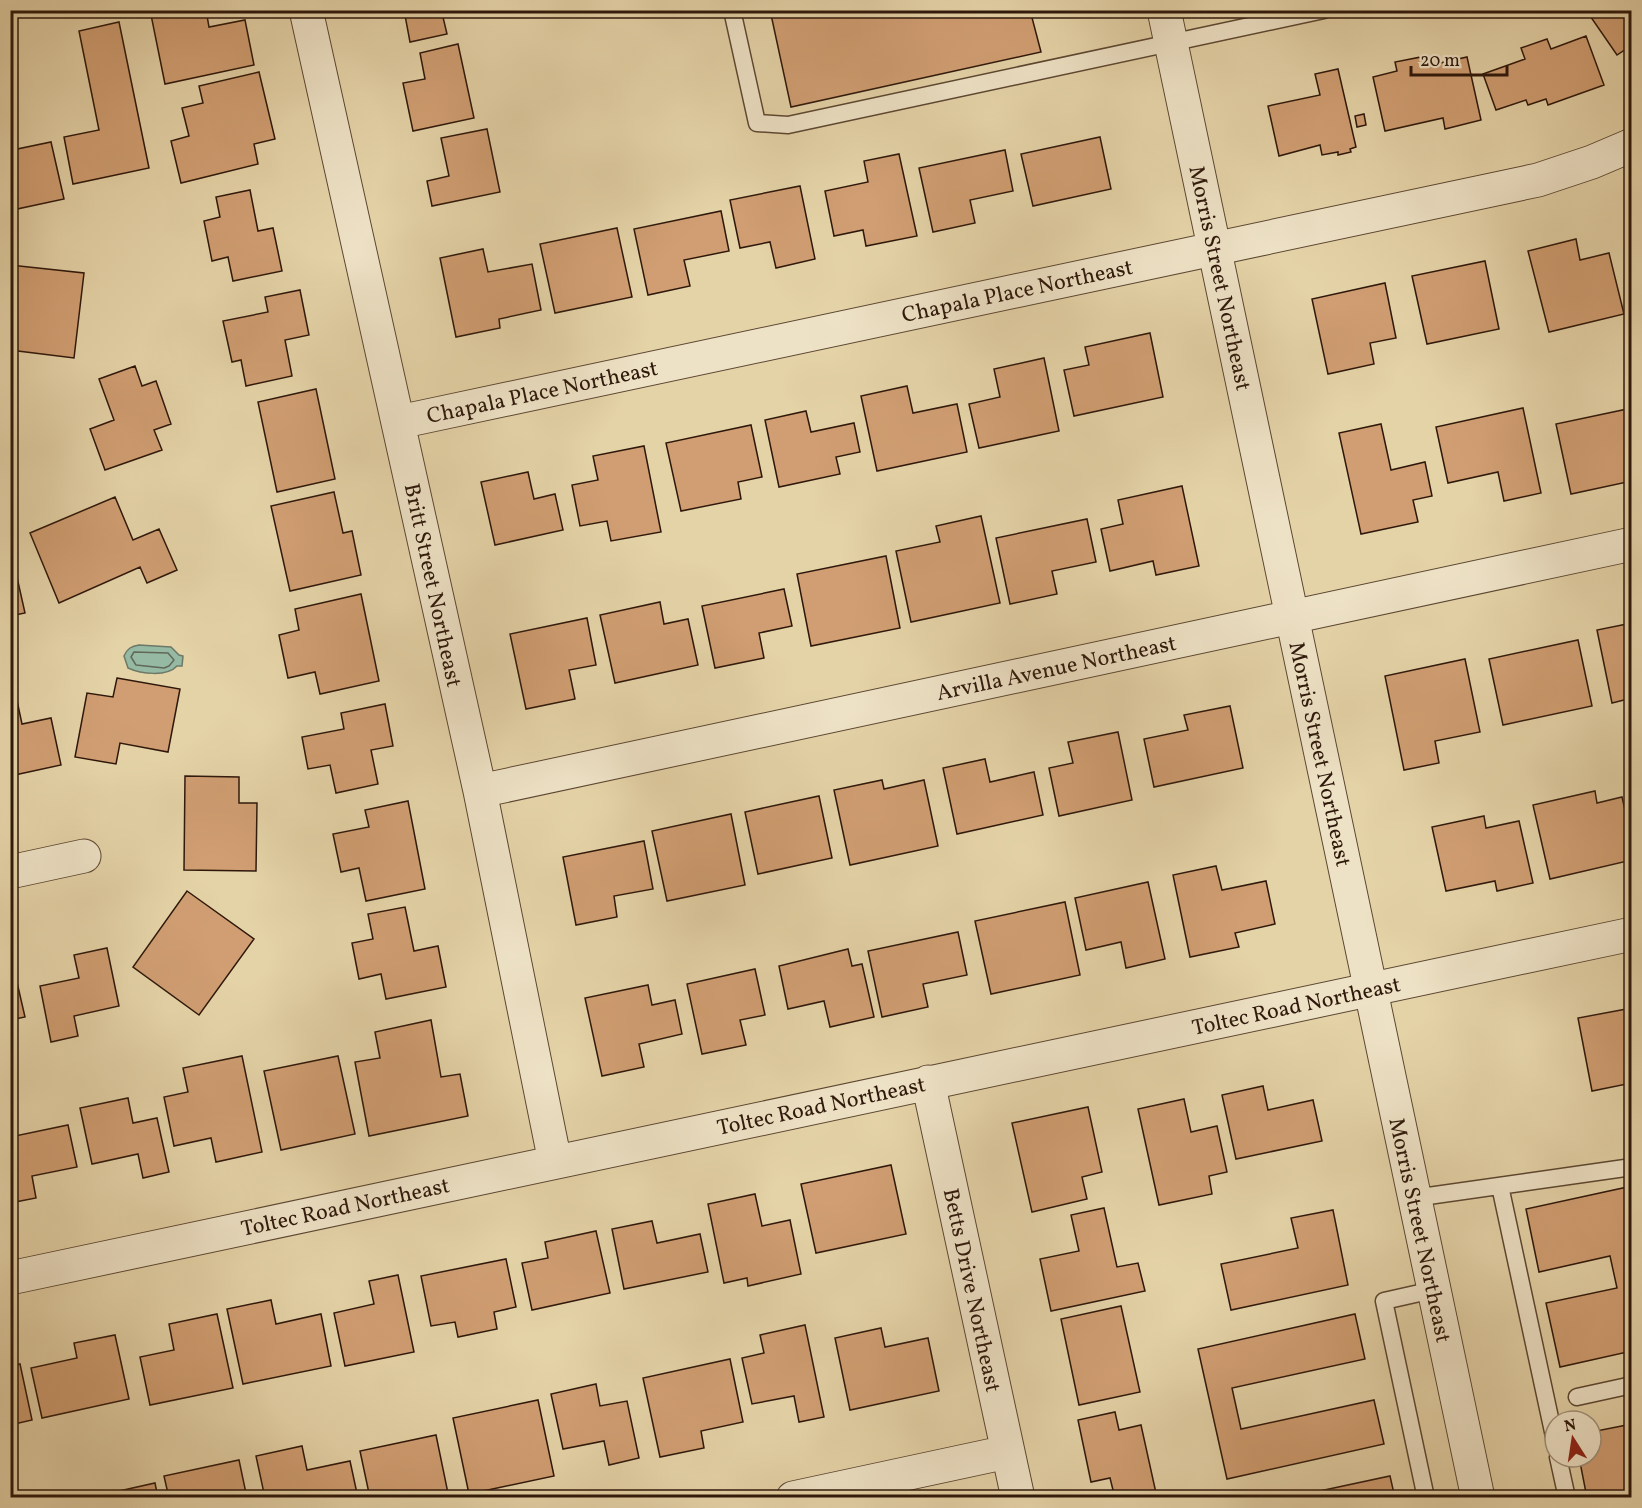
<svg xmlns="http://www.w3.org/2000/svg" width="1642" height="1508" font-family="Vollkorn,serif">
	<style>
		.water { fill: #96b9a4; stroke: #6c7967; stroke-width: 1.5 }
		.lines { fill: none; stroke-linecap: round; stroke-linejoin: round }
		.shore { stroke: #626858; stroke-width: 1.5 }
		.building { fill: #d09e72; stroke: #2e180b; stroke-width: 1.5 }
		.service-casing { stroke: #5c4732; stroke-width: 19 }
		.minor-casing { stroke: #5c4732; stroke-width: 35 }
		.tertiary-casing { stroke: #5c4732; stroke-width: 35 }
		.service { stroke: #eee2c6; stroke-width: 16 }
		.minor { stroke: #eee2c6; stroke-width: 33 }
		.tertiary { stroke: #eee2c6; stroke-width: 33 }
		.labels { text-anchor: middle; stroke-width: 4.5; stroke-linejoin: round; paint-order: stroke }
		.street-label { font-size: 22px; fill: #2e180b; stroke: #eee2c6 }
	</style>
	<rect width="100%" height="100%" fill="#e5d3a8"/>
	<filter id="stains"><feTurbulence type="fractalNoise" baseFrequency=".00333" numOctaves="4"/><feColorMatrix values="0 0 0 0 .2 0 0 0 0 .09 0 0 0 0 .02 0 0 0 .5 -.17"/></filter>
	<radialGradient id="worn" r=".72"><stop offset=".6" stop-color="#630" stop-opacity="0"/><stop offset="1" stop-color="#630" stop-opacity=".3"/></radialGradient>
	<path class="water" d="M139,645L171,647L179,655L183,656L182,666H177C167,677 141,674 128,668L124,656C127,649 131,646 139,645Z"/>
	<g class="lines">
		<path class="shore" d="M134,652L168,653L174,660L169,666L164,668L136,665L131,657Z"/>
	</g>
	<path class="building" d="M150,10H206L209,27L245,20L254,65L165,84Z
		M404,10H455L442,13L447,34L410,42Z
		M770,10H870L871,14L885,10H1030L1041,52L791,107Z
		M1586,10H1632V45L1617,55Z
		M119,22L149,168L73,184L64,137L99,130L79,31Z
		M1586,36L1604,85L1548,105L1546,99L1528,105L1526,100L1496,110L1483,74L1525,59L1521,48L1547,39L1551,49Z
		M458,44L474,118L413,131L403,83L425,79L420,53Z
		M1421,57L1423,67L1467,57L1481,120L1445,129L1443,118L1385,131L1373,77L1397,71L1395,62Z
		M1338,69L1356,147L1350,149L1351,152L1338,155V152L1322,155L1320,145L1279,156L1268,106L1320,95L1315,74Z
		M259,72L275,139L254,144L258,164L181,183L171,141L189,136L182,108L203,103L199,86Z
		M1364,114L1366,125L1357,127L1355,116Z
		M10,119L17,149L51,142L64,199L17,209L14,195H10Z
		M487,129L500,192L432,206L427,181L449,176L441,138Z
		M1100,137L1111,189L1033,206L1021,154Z
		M1005,150L1013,191L970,200L975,223L933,232L919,168Z
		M899,154L917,236L866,246L863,230L834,236L825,191L868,182L864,161Z
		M800,186L815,259L776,268L770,242L740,248L730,200Z
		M250,190L258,231L273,228L282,271L233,281L228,257L212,261L204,221L220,217L216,197Z
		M721,211L729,251L684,260L690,286L648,295L634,229Z
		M617,228L632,297L555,313L540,244Z
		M1576,239L1580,260L1609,253L1624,314L1549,332L1528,251Z
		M483,249L488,272L532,264L541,310L499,319L500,328L456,337L440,258Z
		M1485,261L1499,329L1427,344L1412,276Z
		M10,265L84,273L74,358L10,350Z
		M1385,283L1396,338L1370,343L1374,364L1328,374L1312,299Z
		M300,290L309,335L285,340L292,376L246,386L241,360L232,362L223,321L268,312L265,297Z
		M1150,333L1163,397L1074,416L1064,370L1089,365L1085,347Z
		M1044,358L1059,431L979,448L969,404L1000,397L994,369Z
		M135,366L142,386L156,381L171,424L154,430L162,450L105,470L90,429L114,420L99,379Z
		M907,386L913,413L957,404L967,452L877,471L861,396Z
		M316,389L335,479L277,492L258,402Z
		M1523,408L1541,493L1504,501L1498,472L1448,483L1436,427Z
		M1632,408V481L1571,494L1556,424Z
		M806,411L811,432L854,423L860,452L836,457L840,474L779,487L765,420Z
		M1381,424L1391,470L1425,462L1432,496L1413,500L1418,522L1361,534L1339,433Z
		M751,425L762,477L738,482L741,499L681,511L666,443Z
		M644,446L661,532L611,541L607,521L580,526L572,485L598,480L593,456Z
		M528,472L534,499L555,494L563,530L495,545L481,482Z
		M1182,486L1199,566L1156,575L1153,561L1110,571L1101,529L1123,524L1118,500Z
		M334,492L343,533L352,531L361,575L290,591L271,506Z
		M115,497L133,540L159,529L177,570L147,583L140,567L59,603L30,533Z
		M981,516L1000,603L911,622L896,551L940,542L936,526Z
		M1087,519L1096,562L1052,571L1057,594L1010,604L996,538Z
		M10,546L25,613L10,616Z
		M886,556L900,628L811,646L797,574Z
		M784,589L792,626L759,633L764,658L715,668L702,606Z
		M361,594L379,681L320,694L315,672L288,678L279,635L299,630L295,609Z
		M660,602L664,624L688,619L698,665L615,683L600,615Z
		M587,618L596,665L569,670L575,699L526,709L510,634Z
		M1632,623V698L1612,703L1597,630Z
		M1578,640L1592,706L1503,725L1489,659Z
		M1465,659L1480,732L1435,741L1439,763L1404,770L1385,676Z
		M117,678L180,689L168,752L120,743L116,764L75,757L87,693L113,697Z
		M16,696L22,724L51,718L61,765L10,776V698Z
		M385,704L393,746L371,750L378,784L336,793L330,765L308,769L302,737L344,729L341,713Z
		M1230,706L1243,768L1154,787L1144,739L1188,730L1184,715Z
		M1118,732L1132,800L1059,816L1049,768L1073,763L1068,742Z
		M985,759L990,782L1034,772L1043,815L957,834L943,768Z
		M185,776L239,777V803H257L256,871L184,870Z
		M882,780L884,789L924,780L938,846L850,865L834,790Z
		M1595,791L1597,803L1622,797L1632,841V860L1550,879L1533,805Z
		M819,796L832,858L758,874L745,812Z
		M408,801L425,889L366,901L359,868L341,872L333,834L369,827L365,810Z
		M731,814L745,885L667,901L652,831Z
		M1484,816L1486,828L1519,821L1533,883L1497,891L1495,881L1446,891L1432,827Z
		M644,841L653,889L614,896L617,917L576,925L563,857Z
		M1216,866L1222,890L1266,881L1275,924L1235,933L1239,947L1190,957L1173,875Z
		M1148,882L1165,959L1126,968L1121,942L1086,950L1075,898Z
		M187,891L254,939L199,1015L133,967Z
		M1065,902L1080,975L991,994L975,921Z
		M405,907L414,951L438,946L446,987L386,999L381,974L359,979L352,943L373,939L368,914Z
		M958,932L967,975L923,984L928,1007L882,1017L868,951Z
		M107,948L119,1006L74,1016L78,1036L51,1042L40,986L79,978L74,955Z
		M848,949L852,966L862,964L874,1017L830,1027L824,1001L788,1009L779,966Z
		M10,952L25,1017L10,1020Z
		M755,969L765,1015L740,1020L746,1045L702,1054L687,984Z
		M648,985L652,1005L675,1000L682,1034L639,1044L644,1067L602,1076L585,998Z
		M1632,1008V1083L1592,1091L1578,1018Z
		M431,1020L441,1077L460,1074L468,1116L369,1136L355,1062L380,1058L375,1032Z
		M242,1056L262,1152L216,1162L211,1138L174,1146L164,1097L188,1092L183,1068Z
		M338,1056L355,1134L281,1150L264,1071Z
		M1263,1086L1268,1110L1313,1100L1322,1141L1236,1159L1222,1095Z
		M128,1098L133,1123L157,1118L169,1172L143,1178L138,1154L92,1164L80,1108Z
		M1184,1099L1191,1132L1217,1126L1227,1172L1209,1176L1212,1194L1159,1205L1138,1109Z
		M1088,1107L1102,1172L1082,1177L1087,1199L1032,1212L1012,1123Z
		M68,1125L77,1167L32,1176L36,1198L10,1203V1137Z
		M891,1165L906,1234L816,1253L801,1184Z
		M1632,1186V1351L1560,1367L1546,1303L1617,1288L1610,1256L1539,1272L1526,1209Z
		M755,1194L762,1226L790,1220L801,1274L748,1286L747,1278L724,1283L708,1204Z
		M1104,1208L1117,1267L1138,1263L1145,1291L1051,1311L1040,1259L1079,1251L1071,1215Z
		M1333,1210L1348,1285L1231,1310L1221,1264L1298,1248L1291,1218Z
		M652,1221L657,1243L700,1234L708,1272L624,1289L612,1229Z
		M596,1231L610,1293L532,1310L522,1263L548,1258L545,1242Z
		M506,1259L516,1307L494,1312L497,1329L458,1337L455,1322L431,1326L421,1276Z
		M398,1275L414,1352L345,1366L334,1313L374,1304L369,1281Z
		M271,1300L276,1324L321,1314L331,1366L243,1384L227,1309Z
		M1121,1306L1140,1392L1079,1405L1061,1319Z
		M217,1314L233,1388L150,1405L140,1357L174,1350L169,1324Z
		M1355,1314L1365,1359L1232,1388L1241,1429L1374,1400L1384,1444L1227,1479L1198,1349Z
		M805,1325L824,1417L799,1422L794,1396L752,1404L742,1358L764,1353L760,1335Z
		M881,1328L885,1347L928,1338L939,1391L850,1410L835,1338Z
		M115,1335L129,1399L42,1418L31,1368L77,1358L74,1343Z
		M730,1359L743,1422L701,1431L704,1448L660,1457L643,1378Z
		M20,1364L32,1420L10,1425V1366Z
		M596,1384L600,1406L627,1401L639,1458L609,1465L604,1441L563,1449L551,1394Z
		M538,1400L554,1476L469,1494L453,1418Z
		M1115,1412L1119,1430L1141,1425L1156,1493L1136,1498H1115L1110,1478L1091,1482L1078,1420Z
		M1632,1424V1492L1605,1498H1587L1579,1457H1591V1432Z
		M436,1435L449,1498H370L360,1451Z
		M302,1446L307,1470L350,1461L358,1498H265L256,1456Z
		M239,1460L247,1498H169L164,1476Z
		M1390,1476L1395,1498H1287Z
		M155,1483L158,1498H88Z"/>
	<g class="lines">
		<g class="service-casing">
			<path id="service" d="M732,10L757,123L788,125L1324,10
				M1500,1186L1555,1441
				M1414,1198L1632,1167
				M1577,1397L1632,1385
				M1558,1457L1567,1498
				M1426,1498L1384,1301L1433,1290"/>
		</g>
		<g class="minor-casing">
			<path id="minor" d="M306,10L480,791L555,1162
				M399,422L1538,180L1592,162L1632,145
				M480,791L1632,544
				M10,872L84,856
				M928,1082L1018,1498
				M10,1278L1632,934
				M793,1498L1007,1452"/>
		</g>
		<g class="tertiary-casing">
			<path id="tertiary" d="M1164,10L1478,1498"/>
		</g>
		<use href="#service" class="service"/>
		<use href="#minor" class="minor"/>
		<use href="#tertiary" class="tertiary"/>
	</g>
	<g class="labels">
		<g class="street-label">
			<text transform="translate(1221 278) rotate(78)" y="8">Morris Street Northeast</text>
			<text transform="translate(1017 290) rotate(-12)" y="8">Chapala Place Northeast</text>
			<text transform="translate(542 391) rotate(-12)" y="8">Chapala Place Northeast</text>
			<text transform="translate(434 585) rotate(78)" y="8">Britt Street Northeast</text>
			<text transform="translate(1056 667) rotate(-12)" y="8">Arvilla Avenue Northeast</text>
			<text transform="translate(1321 754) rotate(78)" y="8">Morris Street Northeast</text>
			<text transform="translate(1296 1005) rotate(-12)" y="8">Toltec Road Northeast</text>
			<text transform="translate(821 1105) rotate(-12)" y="8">Toltec Road Northeast</text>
			<text transform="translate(345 1206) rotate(-12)" y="8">Toltec Road Northeast</text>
			<text transform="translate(1421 1230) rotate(78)" y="8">Morris Street Northeast</text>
			<text transform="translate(973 1290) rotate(78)" y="8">Betts Drive Northeast</text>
		</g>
	</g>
	<rect width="1642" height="1508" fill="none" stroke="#e5d3a8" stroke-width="36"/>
	<rect x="12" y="12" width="1618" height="1484" fill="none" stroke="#2e180b" stroke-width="3"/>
	<rect x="18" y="18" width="1606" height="1472" fill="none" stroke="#2e180b" stroke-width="1.5"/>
	<g transform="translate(1573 1439) rotate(348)"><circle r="28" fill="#eee2c6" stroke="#a1917b" stroke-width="1.5"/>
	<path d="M0-4.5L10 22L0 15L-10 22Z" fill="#8f2418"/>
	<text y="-9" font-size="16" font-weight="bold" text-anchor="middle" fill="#2e180b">N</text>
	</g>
	<path d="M1411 66v9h96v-9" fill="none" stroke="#2e180b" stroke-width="3"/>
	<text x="1420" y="66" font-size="18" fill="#2e180b" stroke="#eee2c6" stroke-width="4.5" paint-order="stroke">20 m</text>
	<rect width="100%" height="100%" filter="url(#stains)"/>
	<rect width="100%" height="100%" fill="url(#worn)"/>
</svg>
